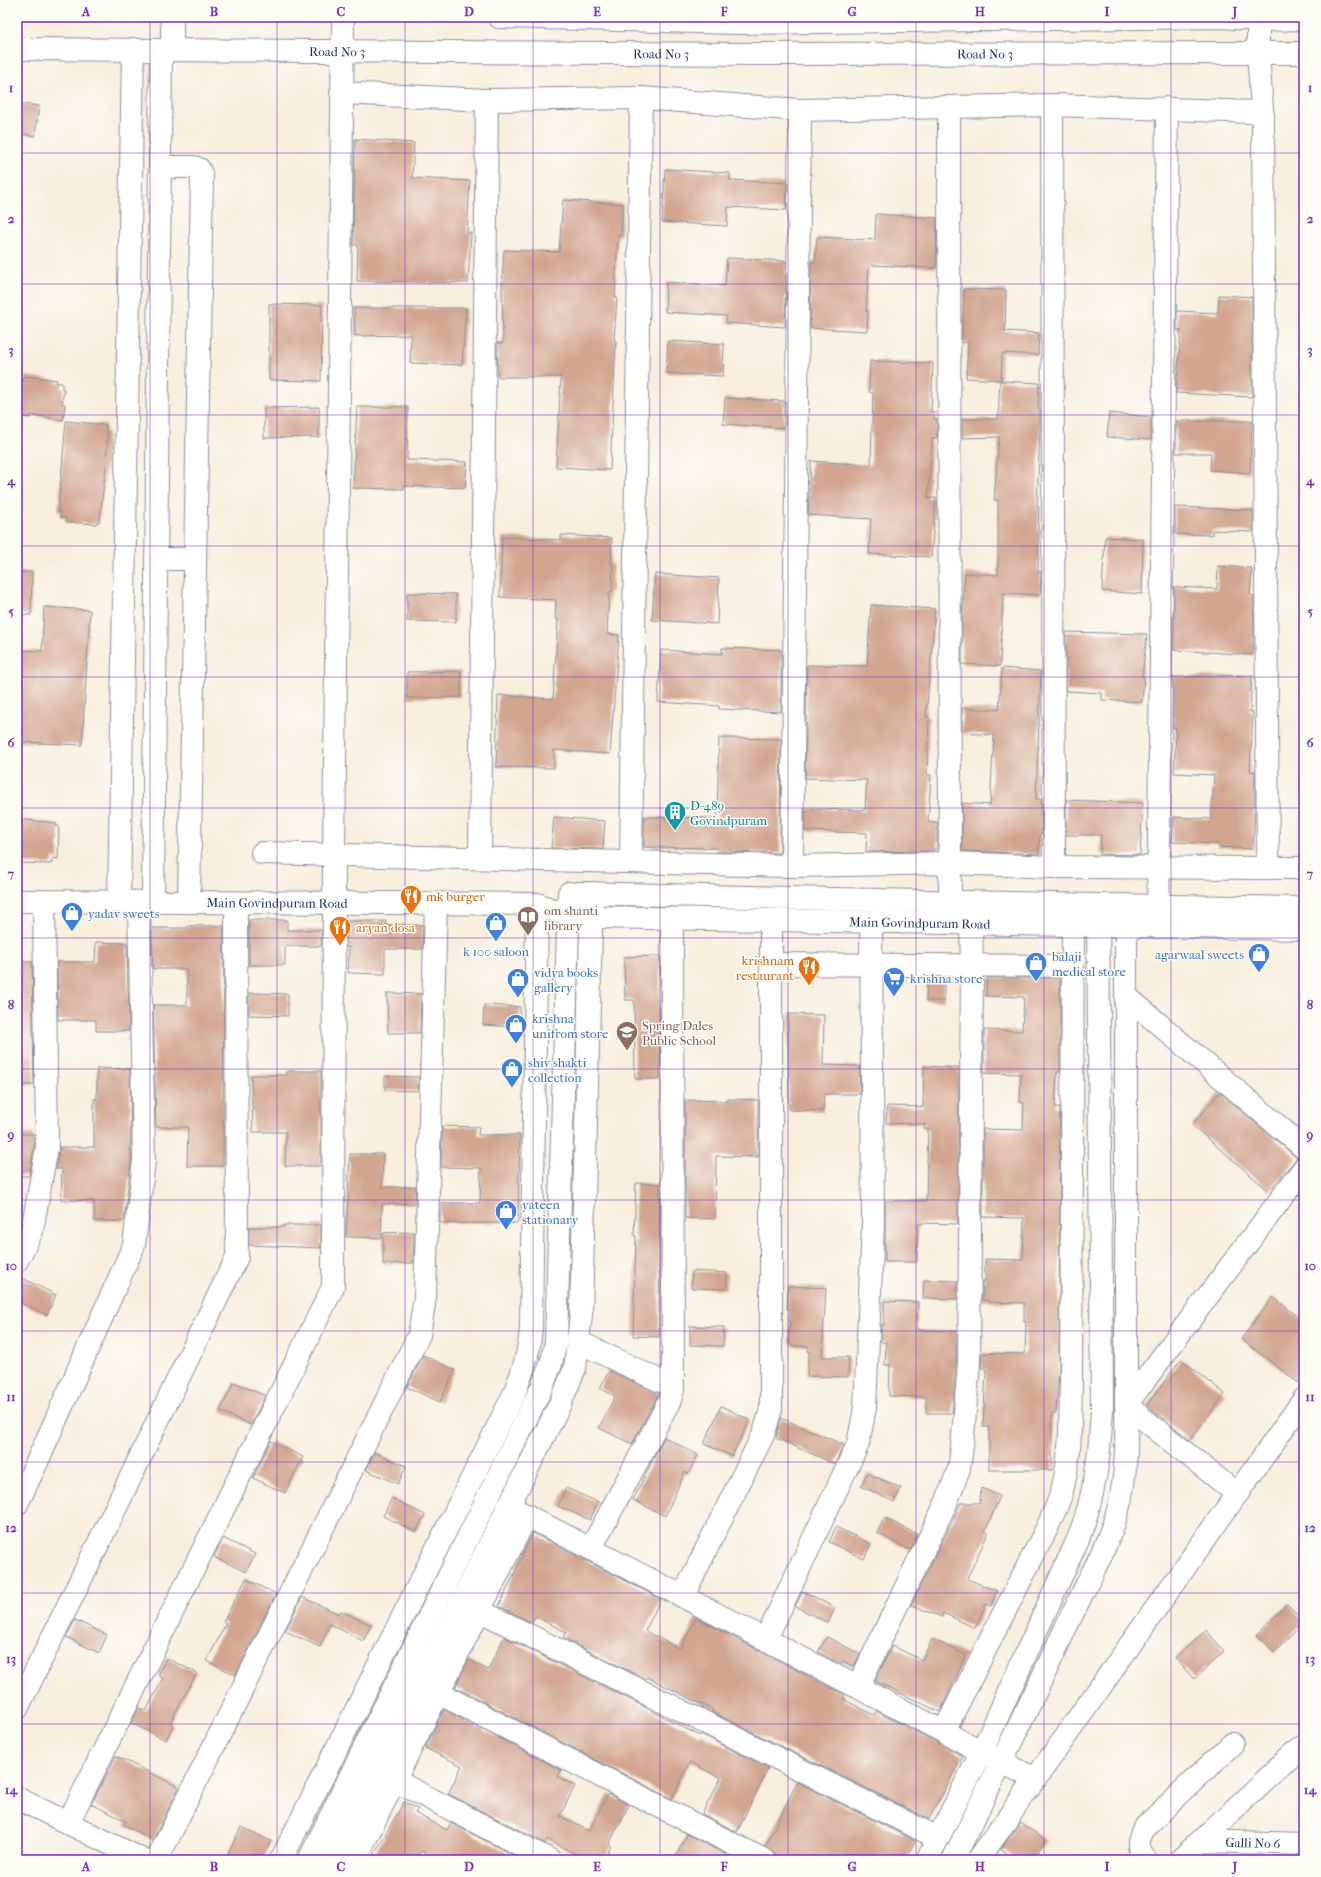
<svg xmlns="http://www.w3.org/2000/svg" width="1321" height="1877" font-family="'IM FELL French Canon',serif">
	<style>
		.building { fill: #d2a590 }
		.lines { fill: none; stroke-linecap: round; stroke-linejoin: round }
		.minor-casing { stroke: #8a8e9e; stroke-width: 24 }
		.minor { stroke: #fff; stroke-width: 22 }
		.grid { fill: none; stroke: #7b2cbf; stroke-width: 1; stroke-opacity: 0.55 }
		.labels { text-anchor: middle; stroke-width: 3; stroke-linejoin: round; paint-order: stroke }
		.street-label { font-size: 13px; fill: #1b2f5e; stroke: #fdfcf7 }
		.culture-label { font-size: 13px; fill: #0d838f; stroke: #fdfcf7; text-anchor: start }
		.food-label { font-size: 13px; fill: #c56008; stroke: #fdfcf7; text-anchor: start }
		.education-label { font-size: 13px; fill: #785e54; stroke: #fdfcf7; text-anchor: start }
		.shop-label { font-size: 13px; fill: #366cbe; stroke: #fdfcf7; text-anchor: start }
		.neatline { fill: none; stroke: #7b2cbf; stroke-width: 1.5 }
		.grid-label { font-size: 13px; text-anchor: middle; font-weight: bold; fill: #7b2cbf }
	</style>
	<rect width="100%" height="100%" fill="#fdfcf7"/>
	<filter id="ink" filterUnits="userSpaceOnUse"><feTurbulence type="fractalNoise" baseFrequency=".025" numOctaves="2"/><feDisplacementMap in="SourceGraphic" scale="8" xChannelSelector="R" yChannelSelector="G"/><feConvolveMatrix kernelMatrix="1 2 1 2 8 2 1 2 1" color-interpolation-filters="sRGB"/></filter>
	<filter id="wash" filterUnits="userSpaceOnUse"><feTurbulence type="fractalNoise" baseFrequency=".012" numOctaves="4" result="noise"/><feDisplacementMap in="SourceGraphic" scale="16" xChannelSelector="R" yChannelSelector="G"/><feGaussianBlur stdDeviation="0.9" result="paint"/><feColorMatrix in="noise" values="0 0 0 0 0 0 0 0 0 0 0 0 0 0 0 0 0 1.4 0 .05"/><feComposite in="paint" operator="in"/></filter>
	<g filter="url(#wash)">
		<rect width="100%" height="100%" fill="#f8eedd"/>
		<g id="blocks">
			<path class="building" d="M17,103L39,106L35,136L17,133Z
				M355,139L414,143L412,178L470,181L467,233H471L468,283L357,281L358,245H353Z
				M665,169L730,173V180L787,183L786,210L728,207L727,226L662,222Z
				M563,200L623,204L621,236L618,235L615,297H617L614,340L616,341L610,470L556,467L561,377H498L497,343H503L502,285L504,250L559,252Z
				M876,214L937,218L936,268L871,265L869,267L866,311H868L867,331L810,328L811,262H815L817,237L875,240Z
				M727,258L786,261L785,327L726,323L727,316L665,312L666,282L725,286Z
				M964,289L1006,290L1005,331L1039,333L1038,355L1002,353L1001,380L966,378L968,343L962,342Z
				M1219,295L1252,297V397L1176,393L1181,330H1177V311L1218,313Z
				M269,304L322,305L321,381L269,380Z
				M354,308H466L462,365L410,363L411,335L355,336Z
				M668,341L724,344L723,376L666,373Z
				M870,361L933,363L931,412H934V419H937V438H933L932,440L928,498H936L931,557L869,554L871,519L808,515L811,461L871,465L873,393L869,392Z
				M25,376L57,380L56,383H62V389H64L62,404H65L63,420L31,415L30,418L17,416V383L19,384L20,380L24,381Z
				M1000,381L1039,383L1038,408H1040V426L1037,507H1039L1038,529L1039,530L1038,572H1041L1040,595L1003,593L1000,666L962,664V617L965,573L998,575V500H994L999,437L962,438V419H998Z
				M725,398L784,401V428L723,424Z
				M319,407V437L264,438V408Z
				M357,407H408L407,460L467,462L465,488L404,486V489L353,488Z
				M1109,413L1151,417V440L1107,437Z
				M66,421L106,425V432H108L106,466L100,516L99,522H97L96,524L66,522V518L60,517L61,512H58Z
				M1176,421H1252L1250,473L1210,470L1211,453H1176Z
				M1175,507L1253,510V532L1212,530V535L1175,534Z
				M561,535L612,538L611,564H613L612,592H609L607,634L619,635L610,754L554,750V768L496,767L498,695L553,699L558,619H555L556,600L500,597L502,537L561,540Z
				M1105,537L1143,539L1142,594L1102,591Z
				M1218,566L1252,568L1250,595L1254,596L1253,655L1174,650V587L1217,589Z
				M17,572H32L31,615H17Z
				M655,574L719,578L717,624L652,620Z
				M407,593L456,594V622L407,621Z
				M871,605L935,609L926,717H929L927,775H931L928,822H937V849H933V851L866,852L867,833L805,831V809L865,810L867,780L805,778L807,665L867,666Z
				M44,607L90,610L82,745L17,742V650L42,651Z
				M1066,632L1147,634L1142,677H1144L1142,702L1102,700V693L1066,691Z
				M722,648L781,650V712L719,709V706L658,702L661,650L722,654Z
				M1002,668L1041,671L1036,799H1041V834H1040L1039,854L962,851V803L990,805L994,735L962,733V708L999,710Z
				M461,671V697L407,698V672Z
				M1252,675L1250,712H1253L1250,771L1255,772V807L1253,849L1218,847V844L1172,842L1174,817L1211,819L1214,775L1174,773L1176,728H1173V677Z
				M719,738L781,739L780,853L717,852L718,848L644,847V817L717,818Z
				M1066,800L1143,803L1140,855L1100,854L1101,835H1066Z
				M554,817L605,821L603,849L551,848Z
				M17,819L56,823V826H59L58,859L53,858V862H51V864L17,863Z
				M249,920H287V930H321V946H285V965H249Z
				M348,921H386V925H423L422,949H385V974L348,973L349,947H346Z
				M188,926H224L223,1166H187L188,1127H156L153,1005H187V969H153L152,928H188Z
				M96,942L127,943L129,1031H96V1020H58L57,962H95Z
				M660,956V1079H635L634,1000H625L624,957Z
				M17,962H32L34,1085H17Z
				M987,978H1060V1072H1057L1055,1107H1060L1059,1373L1056,1413H1052V1470H989V1427H983L986,1373L985,1368H981L982,1353L1025,1354L1026,1321H1024V1303L988,1302V1300H982V1281H985V1259L1023,1260L1024,1218L983,1217V1129L1023,1130L1024,1103L1020,1102L1021,1074L984,1073V1030L1022,1031L1023,1015L1024,997L986,996Z
				M927,980H944V1001H926Z
				M249,993L288,994V1016L249,1015Z
				M387,993L421,994L420,1033H388Z
				M484,1005L520,1007L519,1027L483,1025Z
				M788,1014L824,1015L823,1065L859,1066L860,1094H824L823,1111L789,1110Z
				M924,1066L959,1068L958,1224L922,1223V1224H918L917,1262H885V1201H926L928,1129H924L925,1124L886,1123L887,1106L923,1107Z
				M97,1068L130,1069L131,1160L124,1221H94V1201L61,1200L62,1169H56L60,1147H94V1099H97Z
				M287,1071H321V1166H285L286,1132H253L251,1075H287Z
				M385,1076L419,1077L418,1091L385,1090Z
				M1220,1092L1297,1158L1269,1191L1192,1125Z
				M728,1099L758,1100V1157L716,1156L715,1219L685,1218V1100L728,1101Z
				M442,1126L479,1127L478,1135H520L518,1223H440V1203H480L481,1168L441,1167Z
				M17,1134H34V1146L29,1176H17Z
				M350,1154H383L382,1187H416L415,1204H382L381,1238L346,1237Z
				M636,1183L660,1184L659,1337L633,1336L636,1236H634Z
				M284,1225H321V1248L249,1245V1227H284Z
				M414,1232L413,1263L383,1264V1233Z
				M692,1271L727,1273L726,1289L691,1288Z
				M24,1279L56,1295L47,1315L17,1301V1292Z
				M924,1280L957,1281V1299L923,1298Z
				M788,1286L826,1288L822,1357H849L848,1377L807,1376L808,1358L810,1353L808,1352V1346H794L789,1343L790,1309H787Z
				M1273,1297L1304,1321V1387L1241,1339Z
				M884,1301L918,1302L917,1330L956,1331V1363L952,1413H926V1397L889,1396L890,1365H885L886,1342H881V1325H884Z
				M690,1326L724,1327L723,1346L690,1345Z
				M423,1355L455,1370L440,1402L407,1387Z
				M1181,1359L1225,1394L1190,1440L1147,1405Z
				M609,1371L659,1393L632,1444L599,1428L615,1396L600,1388Z
				M234,1382L265,1396L251,1425L220,1411Z
				M721,1406L750,1420L732,1456L704,1444Z
				M781,1418L844,1445L835,1464L776,1438Z
				M664,1437L698,1455L688,1474L685,1472L665,1516L633,1500Z
				M271,1441L303,1457L285,1493L253,1478Z
				M374,1452L406,1466L398,1484L366,1470Z
				M867,1473L901,1488L894,1502L861,1486Z
				M566,1488L598,1502L590,1520L558,1506Z
				M981,1488L1000,1496L985,1532L988,1533L967,1579L997,1591L991,1606L986,1604L975,1628L943,1613L942,1617L911,1605L961,1503H980Z
				M392,1498L425,1515L416,1532L383,1516Z
				M884,1518L917,1534L910,1550L877,1533Z
				M836,1527L871,1544L864,1559L829,1542Z
				M533,1533L661,1599L645,1631L680,1649L696,1618L845,1695L843,1699L874,1715L876,1711L963,1756L929,1819L712,1712L713,1710L647,1677L645,1679L563,1638L566,1632L535,1616L532,1623L499,1606Z
				M223,1538L255,1554L246,1572L214,1557Z
				M246,1579L276,1594L236,1675L207,1661L226,1623L223,1622Z
				M803,1591L835,1608L828,1623L795,1606Z
				M302,1597L339,1614L341,1611L371,1625L363,1641L330,1624L320,1647L285,1631Z
				M1287,1604L1304,1621L1274,1652L1257,1635Z
				M75,1620L107,1635L99,1653L66,1637Z
				M1206,1630L1224,1651L1194,1679L1175,1658Z
				M504,1637L633,1701L700,1736L701,1734L768,1768L737,1832L702,1814L721,1778L690,1762L672,1799L455,1687L469,1660L488,1670Z
				M827,1637L860,1654L854,1667L843,1661L841,1664L818,1652Z
				M932,1639L966,1655L940,1712L875,1681L892,1646L922,1660Z
				M166,1658L197,1673L170,1723L173,1725L166,1740L131,1723L139,1708L146,1711L163,1678L158,1675Z
				M444,1710L561,1770L558,1777L575,1786L560,1816L589,1831L608,1794L629,1805L609,1844L611,1846L604,1860H587L547,1839L545,1843L448,1794L462,1766L425,1748Z
				M116,1756L179,1787L153,1840L124,1825L126,1821L91,1804Z
				M797,1782L915,1841L905,1860H781L776,1857L774,1853L765,1847Z
				M404,1802L418,1809L415,1813L447,1830L451,1823L523,1860H437L421,1851L414,1860H371Z
				M1020,1822L1046,1841L1032,1860H1016L1001,1849Z
				M241,1827L271,1841L261,1860H225Z
				M687,1834L725,1854L722,1860H674Z"/>
		</g>
	</g>
	<g filter="url(#ink)">
		<use href="#blocks" fill-opacity="0" stroke="#8a8e9e" stroke-width="1"/>
		<g class="lines">
			<g class="minor-casing">
				<g id="minor">
					<path d="M172,17V50"/>
					<path d="M499,17L738,23L1222,17L1262,20L1304,19"/>
					<path d="M1258,20V53L1263,123L1268,868"/>
					<path id="s1" d="M17,49L754,54L1304,53"/>
					<path d="M341,93L487,100L641,98L800,110L1052,105L1255,112L1263,115"/>
					<path d="M1052,105L1054,867"/>
					<path d="M949,108L950,902"/>
					<path d="M160,167H194L199,169L202,176L189,902"/>
					<path d="M156,559H195"/>
					<path d="M262,853L792,866L951,863L1054,867L1304,868"/>
					<path d="M480,858L487,100"/>
					<path d="M631,861L641,98"/>
					<path d="M792,866L800,110"/>
					<path d="M578,893L1098,905L1304,908"/>
					<path id="s2" d="M17,901L537,904L569,916L592,917L1304,929"/>
					<path d="M119,902L133,49"/>
					<path d="M153,902L161,50"/>
					<path d="M1158,927L1167,108"/>
					<path d="M771,964L1072,966"/>
					<path d="M1126,996L1304,1148"/>
					<path d="M17,1261L32,1231L47,1147L44,902"/>
					<path d="M579,1342L660,1381"/>
					<path d="M1237,1494L1126,1405L1304,1168"/>
					<path d="M17,1504L37,1462L134,1245L144,1161L139,902"/>
					<path d="M508,1506L1035,1779"/>
					<path d="M591,1548L670,1400L673,1390L672,919"/>
					<path d="M683,1596L764,1433L771,1409V921"/>
					<path d="M460,1601L938,1838"/>
					<path d="M766,1639L858,1444L865,1408L873,1224L871,923"/>
					<path d="M419,1683L764,1860"/>
					<path d="M858,1687L946,1503L959,1469L962,1447L969,1364L972,966L971,924"/>
					<path d="M17,1709L106,1528L237,1257L236,903"/>
					<path d="M944,1731L1048,1526C1052,1516 1057,1507 1060,1497C1072,1460 1070,1418 1071,1380L1073,926"/>
					<path d="M382,1774L550,1860"/>
					<path d="M17,1798L143,1860"/>
					<path d="M68,1823L333,1287L334,855L343,17"/>
					<path id="s3" d="M1202,1841L1304,1844"/>
					<path d="M157,1860L419,1335L425,1298L436,904"/>
					<path d="M281,1860L514,1394C523,1371 530,1350 531,1326L537,904"/>
					<path d="M309,1860L542,1387L551,1364L556,1342L569,893"/>
					<path d="M331,1860L559,1406L575,1368L581,1315L592,893"/>
					<path d="M355,1860L527,1515"/>
					<path d="M927,1860L982,1751L1078,1539C1095,1496 1100,1454 1102,1408L1098,905"/>
					<path d="M953,1860C992,1781 1031,1703 1068,1623C1085,1586 1107,1549 1118,1510C1129,1469 1126,1422 1126,1380V905"/>
					<path d="M978,1860L1304,1399"/>
					<path d="M1146,1860C1135,1848 1138,1838 1146,1826L1232,1744"/>
					<path d="M1180,1860L1299,1749L1304,1746"/>
				</g>
			</g>
			<use href="#minor" class="minor"/>
		</g>
	</g>
	<path class="grid" d="M150,17V1860M277,17V1860M405,17V1860M533,17V1860M660,17V1860M788,17V1860M916,17V1860M1044,17V1860M1171,17V1860M17,153H1304M17,284H1304M17,415H1304M17,546H1304M17,677H1304M17,808H1304M17,938H1304M17,1069H1304M17,1200H1304M17,1331H1304M17,1462H1304M17,1593H1304M17,1724H1304"/>
	<defs>
		<g id="building-pin" transform="scale(1.15)"><path d="M0 17L-7.5 6A9.5 9.5 0 1 1 7.5 6Z" fill="#0f9aa8" stroke="#fdfcf7"/><path d="M-4-6H4V6H1V3H-1V6H-4ZM-2.5-4.3h1.7v1.8h-1.7ZM.8-4.3h1.7v1.8H.8ZM-2.5-1h1.7V.8h-1.7ZM.8-1h1.7V.8H.8Z" fill="#fff"/></g>
		<g id="restaurant-pin" transform="scale(1.15)"><path d="M0 17L-7.5 6A9.5 9.5 0 1 1 7.5 6Z" fill="#e8710a" stroke="#fdfcf7"/><path d="M-5-6h1v4h1v-4h1v4h1v-4h1v5L-1.5 .5V6h-2V.5L-5-1ZM5-6V6H3V1.5H1.5Q1.5-4 5-6Z" fill="#fff"/></g>
		<g id="shop-pin" transform="scale(1.15)"><path d="M0 17L-7.5 6A9.5 9.5 0 1 1 7.5 6Z" fill="#3f7fe0" stroke="#fdfcf7"/><path d="M-5-2.5h2.3a2.7 3.5 0 0 1 5.4 0H5L5.5 6h-11ZM-1.5-2.5h3a1.5 2.3 0 0 0-3 0Z" fill="#fff"/></g>
		<g id="library-pin" transform="scale(1.15)"><path d="M0 17L-7.5 6A9.5 9.5 0 1 1 7.5 6Z" fill="#8d6e63" stroke="#fdfcf7"/><path d="M-6-4Q-3-5.5-.7-3.5V5Q-3 3-6 4ZM6-4Q3-5.5 .7-3.5V5Q3 3 6 4Z" fill="#fff"/></g>
		<g id="supermarket-pin" transform="scale(1.15)"><path d="M0 17L-7.5 6A9.5 9.5 0 1 1 7.5 6Z" fill="#3f7fe0" stroke="#fdfcf7"/><path d="M-6-5.5h2.5l.6 2H6L4.5 2H-2.5L-4.4-4H-6ZM-1.5 3.2a1.3 1.3 0 1 0 .1 0ZM3 3.2a1.3 1.3 0 1 0 .1 0Z" fill="#fff"/></g>
		<g id="school-pin" transform="scale(1.15)"><path d="M0 17L-7.5 6A9.5 9.5 0 1 1 7.5 6Z" fill="#8d6e63" stroke="#fdfcf7"/><path d="M0-5L7-2L0 1L-7-2ZM-4 1L0 2.5L4 1V4Q0 6-4 4Z" fill="#fff"/></g>
	</defs>
	<g fill-rule="evenodd">
		<use href="#building-pin" x="675" y="812"/>
		<use href="#restaurant-pin" x="411" y="896"/>
		<use href="#shop-pin" x="72" y="913"/>
		<use href="#library-pin" x="528" y="917"/>
		<use href="#shop-pin" x="496" y="923"/>
		<use href="#restaurant-pin" x="340" y="927"/>
		<use href="#shop-pin" x="1259" y="954"/>
		<use href="#shop-pin" x="1036" y="963"/>
		<use href="#restaurant-pin" x="809" y="967"/>
		<use href="#supermarket-pin" x="894" y="978"/>
		<use href="#shop-pin" x="518" y="979"/>
		<use href="#shop-pin" x="516" y="1025"/>
		<use href="#school-pin" x="627" y="1032"/>
		<use href="#shop-pin" x="512" y="1069"/>
		<use href="#shop-pin" x="506" y="1211"/>
	</g>
	<g class="labels">
		<g class="street-label">
			<text dy="5" stroke="none"><textPath href="#s1" startOffset="320">Road No 3</textPath></text>
			<text dy="5" stroke="none"><textPath href="#s1" startOffset="644">Road No 3</textPath></text>
			<text dy="5" stroke="none"><textPath href="#s1" startOffset="968">Road No 3</textPath></text>
			<text dy="5" stroke="none"><textPath href="#s2" startOffset="260">Main Govindpuram Road</textPath></text>
			<text dy="5" stroke="none"><textPath href="#s2" startOffset="905">Main Govindpuram Road</textPath></text>
			<text dy="5" stroke="none"><textPath href="#s3" startOffset="51">Galli No 6</textPath></text>
		</g>
		<g class="culture-label">
			<text x="690" y="810">D-489<tspan x="690" dy="15">Govindpuram</tspan></text>
		</g>
		<g class="food-label">
			<text x="426" y="901">mk burger</text>
			<text x="356" y="932">aryan dosa</text>
			<text x="794" y="965" text-anchor="end">krishnam<tspan x="794" dy="15">restaurant</tspan></text>
		</g>
		<g class="education-label">
			<text x="544" y="915">om shanti<tspan x="544" dy="15">library</tspan></text>
			<text x="642" y="1030">Spring Dales<tspan x="642" dy="15">Public School</tspan></text>
		</g>
		<g class="shop-label">
			<text x="88" y="918">yadav sweets</text>
			<text x="496" y="956" text-anchor="middle">k 100 saloon</text>
			<text x="1244" y="959" text-anchor="end">agarwaal sweets</text>
			<text x="1052" y="961">balaji<tspan x="1052" dy="15">medical store</tspan></text>
			<text x="534" y="977">vidya books<tspan x="534" dy="15">gallery</tspan></text>
			<text x="910" y="983">krishna store</text>
			<text x="532" y="1023">krishna<tspan x="532" dy="15">unifrom store</tspan></text>
			<text x="528" y="1067">shiv shakti<tspan x="528" dy="15">collection</tspan></text>
			<text x="522" y="1209">yateen<tspan x="522" dy="15">stationary</tspan></text>
		</g>
	</g>
	<rect width="1321" height="1877" fill="none" stroke="#fdfcf7" stroke-width="44"/>
	<rect x="22" y="22" width="1277" height="1833" class="neatline"/>
	<g class="grid-label">
		<text x="86" y="16">A</text>
		<text x="214" y="16">B</text>
		<text x="341" y="16">C</text>
		<text x="469" y="16">D</text>
		<text x="597" y="16">E</text>
		<text x="724" y="16">F</text>
		<text x="852" y="16">G</text>
		<text x="980" y="16">H</text>
		<text x="1107" y="16">I</text>
		<text x="1235" y="16">J</text>
		<text x="11" y="92">1</text>
		<text x="1310" y="92">1</text>
		<text x="11" y="223">2</text>
		<text x="1310" y="223">2</text>
		<text x="11" y="354">3</text>
		<text x="1310" y="354">3</text>
		<text x="11" y="485">4</text>
		<text x="1310" y="485">4</text>
		<text x="11" y="616">5</text>
		<text x="1310" y="616">5</text>
		<text x="11" y="747">6</text>
		<text x="1310" y="747">6</text>
		<text x="11" y="878">7</text>
		<text x="1310" y="878">7</text>
		<text x="11" y="1009">8</text>
		<text x="1310" y="1009">8</text>
		<text x="11" y="1139">9</text>
		<text x="1310" y="1139">9</text>
		<text x="11" y="1270">10</text>
		<text x="1310" y="1270">10</text>
		<text x="11" y="1401">11</text>
		<text x="1310" y="1401">11</text>
		<text x="11" y="1532">12</text>
		<text x="1310" y="1532">12</text>
		<text x="11" y="1663">13</text>
		<text x="1310" y="1663">13</text>
		<text x="11" y="1794">14</text>
		<text x="1310" y="1794">14</text>
		<text x="86" y="1871">A</text>
		<text x="214" y="1871">B</text>
		<text x="341" y="1871">C</text>
		<text x="469" y="1871">D</text>
		<text x="597" y="1871">E</text>
		<text x="724" y="1871">F</text>
		<text x="852" y="1871">G</text>
		<text x="980" y="1871">H</text>
		<text x="1107" y="1871">I</text>
		<text x="1235" y="1871">J</text>
	</g>
</svg>
